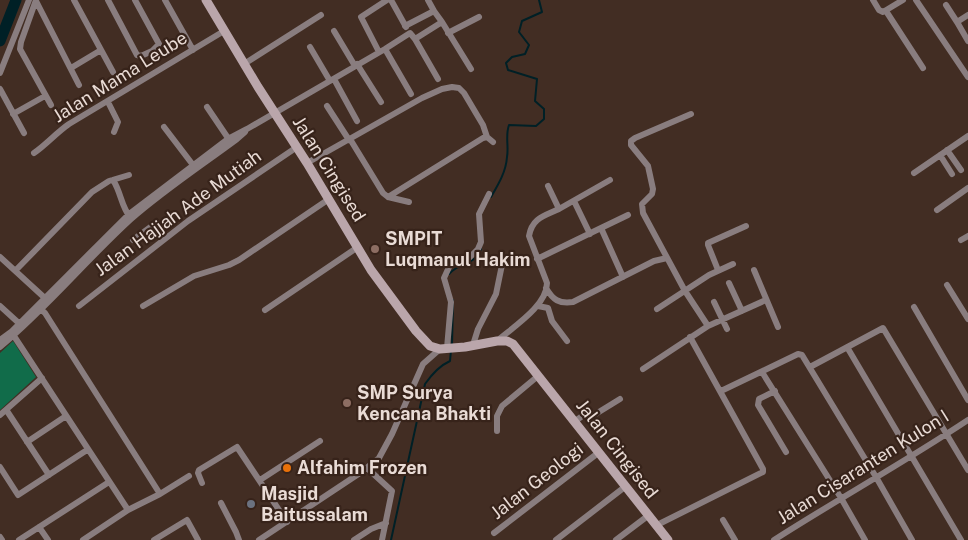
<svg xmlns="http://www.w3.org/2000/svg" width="968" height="540" font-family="'Public Sans',sans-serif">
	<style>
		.park { fill: #116c4a }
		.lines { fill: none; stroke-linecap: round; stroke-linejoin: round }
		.stream { stroke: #002026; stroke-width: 2 }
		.river { stroke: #002026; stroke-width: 11 }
		.minor { stroke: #897d7f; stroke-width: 6 }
		.secondary { stroke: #baa6ab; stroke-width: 9 }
		.education-dot { fill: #8d6e63; stroke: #37231a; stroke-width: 2 }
		.food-dot { fill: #e8710a; stroke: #37231a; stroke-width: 2 }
		.worship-dot { fill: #6b7280; stroke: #37231a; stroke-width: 2 }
		.labels { text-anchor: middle; stroke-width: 4.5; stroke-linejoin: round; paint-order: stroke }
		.street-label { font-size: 18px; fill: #e9dbd5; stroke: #37231a }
		.poi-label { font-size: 18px; font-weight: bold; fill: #e9dbd5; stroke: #37231a; text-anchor: start }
	</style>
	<rect width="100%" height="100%" fill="#422d23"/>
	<path class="park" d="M13,341L36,377L0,410V353Z"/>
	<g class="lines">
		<path class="stream" d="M491,197C498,185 506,172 507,157C509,146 505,136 509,125L536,126L544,119V109L535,101L537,79L508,70L506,63L512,57L525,54L529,45L519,32L522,21L542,12L539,0
			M449,274C458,263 477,264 481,249
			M452,345L453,300
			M391,540L425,384C432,374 439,366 450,361L451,350"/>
		<path class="river" d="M0,41L16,0"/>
		<path class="minor" d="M36,0L21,42L20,49L51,105
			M74,0L113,72
			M108,0L137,55L141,56L152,51L159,44L135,0
			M165,0L193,50
			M391,0L406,27
			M428,0L434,11
			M873,0L879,10L883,12L903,0
			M916,0L968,77
			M36,1L79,85
			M946,5L957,22
			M886,11L923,68
			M968,15L957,22L968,41
			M405,26L434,11L442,22
			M334,31L355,66
			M448,33L479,17
			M415,39L438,79
			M310,47L330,81
			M385,49L411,94
			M379,52L361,17L387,0
			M244,64L321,15
			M357,64L381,102
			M71,68L101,50
			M0,73L29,0
			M334,79L357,121
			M0,89L24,133
			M108,102L118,122L114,132
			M327,106L349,140
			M207,107L230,141
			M13,114L45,96
			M691,114L635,138L631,141V145L648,166L653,189L652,194L642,204L643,213L685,291L708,326
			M164,127L193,165
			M350,139L383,193L388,197L409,202
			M947,150L961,170
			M34,153C47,144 56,133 69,124L224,31
			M940,155L952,174
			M307,163L422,98L442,89L452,87L459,88L464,93L483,125L487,137
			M914,173L968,136
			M113,180C121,192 121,206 130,217
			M388,197L483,138L487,137L493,142
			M574,201L590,234
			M559,209L610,180
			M937,210L968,188
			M601,228L628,215
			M133,240L152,226L164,239
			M961,240L968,236
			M0,257L47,300
			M537,259L601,228L623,277
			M16,270L92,192L109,181L129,175
			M718,270L708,245V243L746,226
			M754,270L778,327
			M729,283L742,311
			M947,285L968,319
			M546,288C553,300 559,304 573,302L654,261L667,258
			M714,302L727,329
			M0,306L22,326
			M79,306L188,221L297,147
			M143,306L194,276L229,265L239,260L329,199
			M538,306L548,308L552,321L567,341
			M38,307L45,313L160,494
			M914,307L968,400
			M657,309L709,275L733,264
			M265,310L358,247
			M12,333L128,510
			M0,340L11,332L128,215L228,139L247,129L385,49L410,33L415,39L442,22L471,69
			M497,341C513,327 547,306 547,283L529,236C532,218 544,216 559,209L548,186
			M473,345L478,329L496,294L503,260
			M0,347C47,308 86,260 131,219C164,190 202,165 237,139L245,132
			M847,347L961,540
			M447,348L451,302L444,278L450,265L469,258L478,249L481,242L479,214L489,194
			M810,367L883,328L968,470
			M643,369L708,326L766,300
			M762,372L841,498L865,540
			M721,391L798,354L802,355L876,477L912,540
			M775,391L759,399L758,405L786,452
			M7,411L49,475
			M0,415L42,378
			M574,422L585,414L594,415L620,399
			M497,431V416L502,406L538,376
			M27,442L66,416
			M0,467L18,495L87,450
			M367,468L392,491L382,540
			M260,480L320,441
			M202,483L198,473L199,470L237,447L287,522
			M221,503L236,532L239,540
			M723,520L735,540
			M657,525L763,472V469L690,337
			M39,527L48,540
			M494,533L598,453
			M0,537L2,540
			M19,540L109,482
			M83,540L128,510L160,494L189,476
			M154,540L187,520L198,540
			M259,540L360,473L379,458L392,434L423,364L440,349
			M354,540L371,529L386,523
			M556,540L626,486
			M616,540L649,515
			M774,540C838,499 905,462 968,420"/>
		<path class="secondary" d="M206,0L258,87L307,163L371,270L416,331L430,346L440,349L465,347L497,341H507L513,344L668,540"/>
	</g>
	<g class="education-dot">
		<circle cx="375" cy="249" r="5"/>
		<circle cx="347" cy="403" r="5"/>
	</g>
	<circle class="food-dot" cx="287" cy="468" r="5"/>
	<circle class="worship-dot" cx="251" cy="504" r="5"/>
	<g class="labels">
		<g class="street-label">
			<text transform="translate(120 77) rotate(-32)" y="6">Jalan Mama Leube</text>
			<text transform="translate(329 169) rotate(58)" y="6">Jalan Cingised</text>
			<text transform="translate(178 213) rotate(-36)" y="6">Jalan Hajjah Ade Mutiah</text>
			<text transform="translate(617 449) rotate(52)" y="6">Jalan Cingised</text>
			<text transform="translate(863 467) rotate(-32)" y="6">Jalan Cisaranten Kulon I</text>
			<text transform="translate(537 481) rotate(-38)" y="6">Jalan Geologi</text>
		</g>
		<g class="poi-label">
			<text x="385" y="245">SMPIT<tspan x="385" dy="21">Luqmanul Hakim</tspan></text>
			<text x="357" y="399">SMP Surya<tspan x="357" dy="21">Kencana Bhakti</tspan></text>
			<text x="297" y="474">Alfahim Frozen</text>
			<text x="261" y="500">Masjid<tspan x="261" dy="21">Baitussalam</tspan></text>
		</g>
	</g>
</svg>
